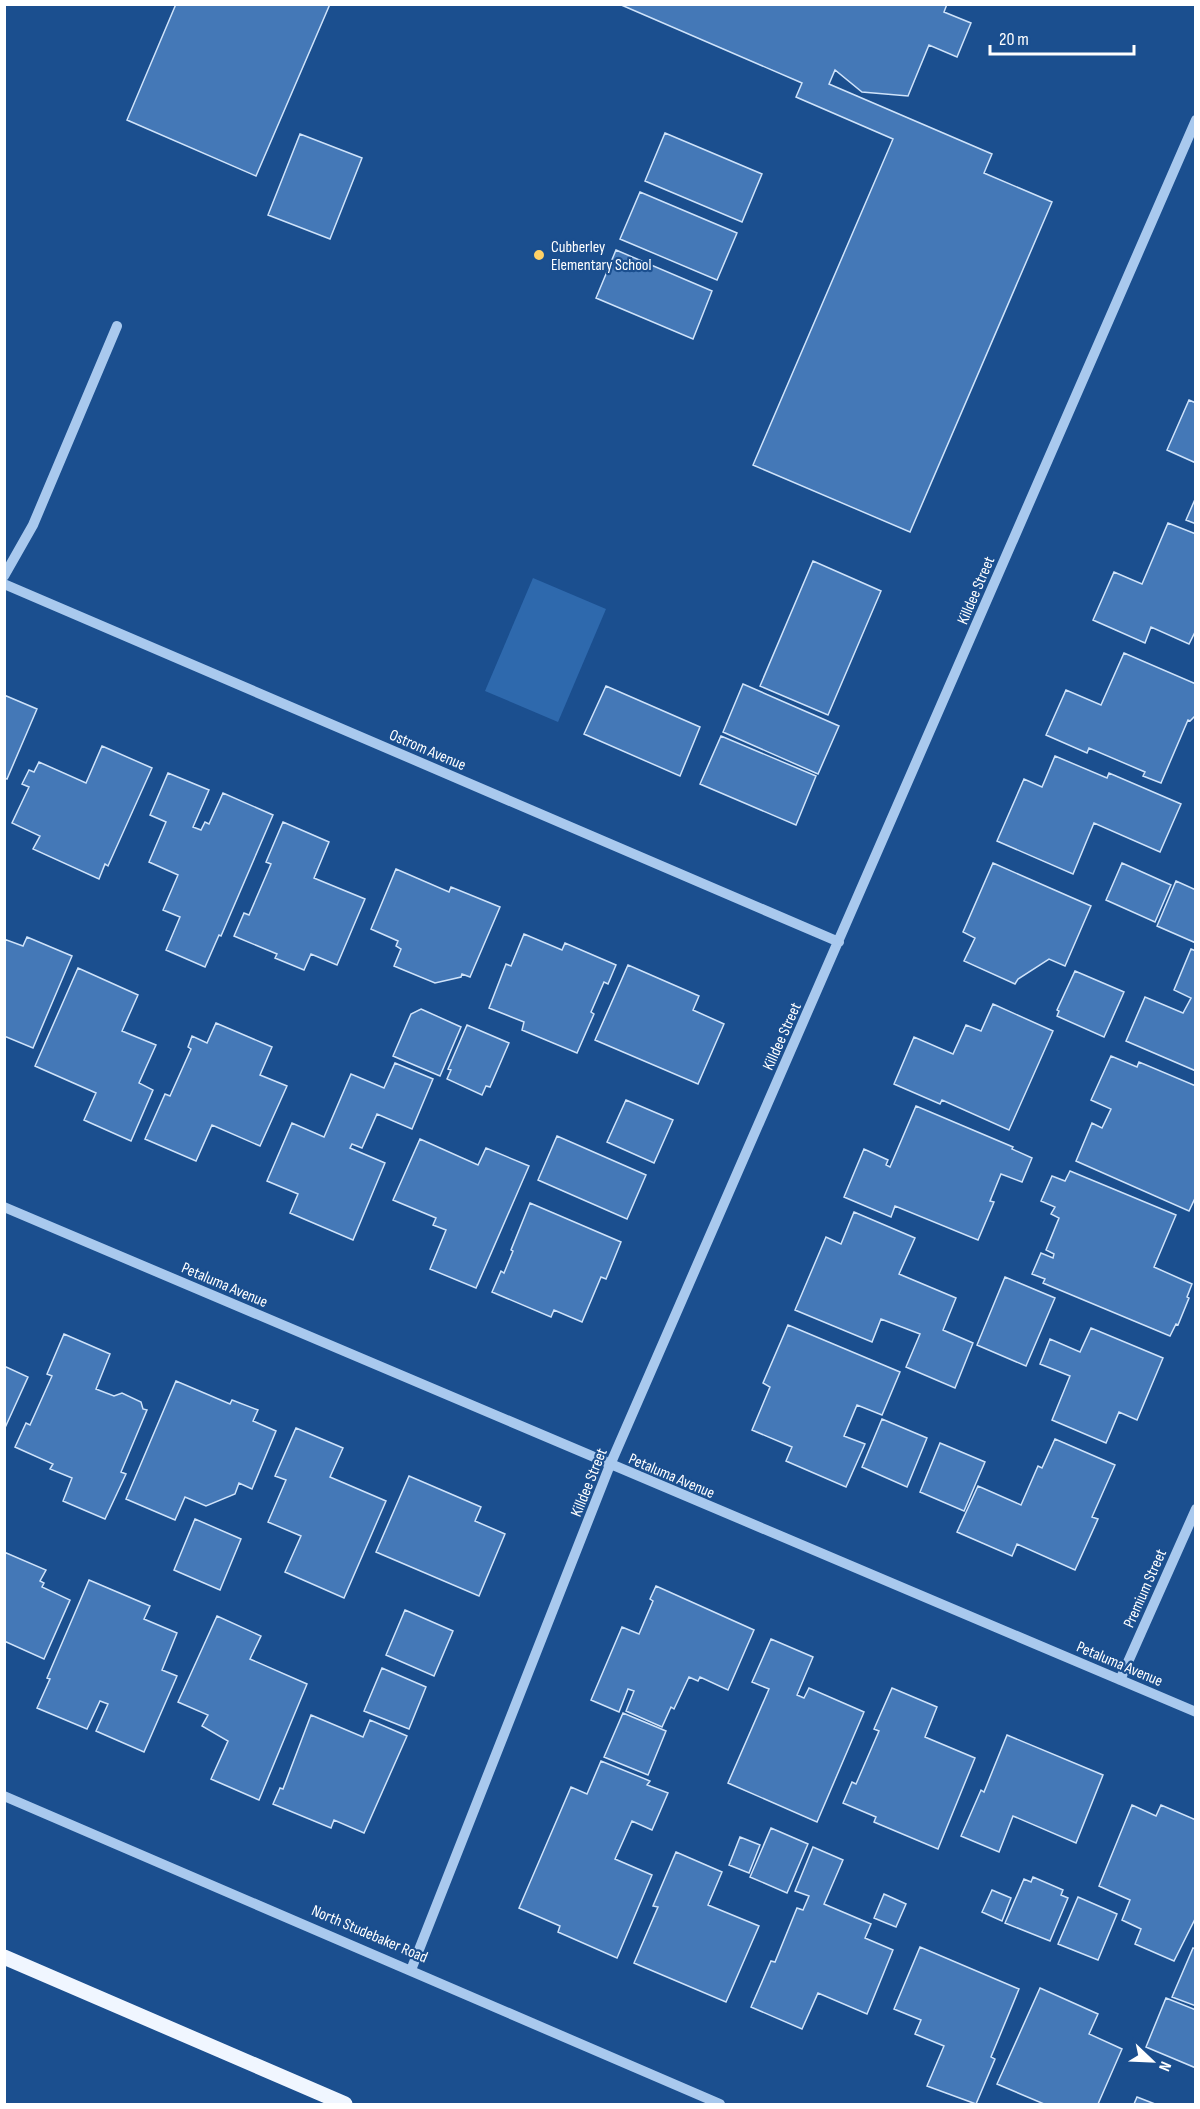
<svg xmlns="http://www.w3.org/2000/svg" width="1200" height="2109" font-family="'Sofia Sans Condensed',sans-serif">
	<style>
		.green { fill: #2e69ad }
		.building { fill: #4478b7; stroke: #cfe3fa; stroke-width: 1.5 }
		.lines { fill: none; stroke-linecap: round; stroke-linejoin: round }
		.minor { stroke: #a9c9ee; stroke-width: 10 }
		.major { stroke: #f0f6ff; stroke-width: 15 }
		.poi-dot { fill: #ffd166; stroke: #1b4f8f; stroke-width: 2 }
		.labels { text-anchor: middle; stroke-width: 4.5; stroke-linejoin: round; paint-order: stroke }
		.poi-label { font-size: 16px; fill: #fff; stroke: #1b4f8f; text-anchor: start }
		.street-label { font-size: 16px; fill: #fff; stroke: #1b4f8f }
	</style>
	<rect width="100%" height="100%" fill="#1b4f8f"/>
	<path class="green" d="M533,578L606,609L558,722L485,691Z"/>
	<path class="building" d="M176,4H330L256,176L127,120Z
		M619,4H947L944,12L971,23L957,57L929,45L908,96L862,92L835,70L829,84L992,154L984,173L1052,202L910,532L753,465L893,139L796,97L802,83Z
		M665,133L762,174L742,222L645,181Z
		M300,134L362,158L330,239L268,215Z
		M640,192L737,233L717,280L620,239Z
		M616,250L712,291L693,339L596,298Z
		M1189,400L1196,403V463L1167,450Z
		M1196,497V524L1186,520Z
		M1168,523L1196,534V630L1189,644L1151,627L1145,643L1093,620L1114,572L1142,584Z
		M813,561L881,591L828,715L760,686Z
		M1124,653L1196,684V715L1190,721L1188,720L1161,783L1143,776L1145,772L1089,748L1087,753L1046,735L1066,690L1101,705Z
		M743,684L839,726L818,774L723,732Z
		M606,686L700,727L680,776L584,734Z
		M4,695L37,709L7,779L4,778Z
		M721,736L816,776L796,825L700,784Z
		M102,746L152,768L108,866L105,864L99,879L33,849L40,836L12,823L29,787L22,784L29,770L34,772L39,762L86,783Z
		M1055,756L1107,778L1109,773L1181,804L1160,852L1094,823L1073,874L997,841L1024,779L1042,787Z
		M168,773L209,790L193,827L201,830L205,822L209,824L223,793L273,815L221,936L219,935L205,967L166,950L180,917L163,910L178,875L149,862L166,822L150,815Z
		M283,822L329,842L314,878L365,899L337,965L311,954L304,970L275,958L277,954L234,936L244,913L249,915L271,864L266,862Z
		M993,863L1091,906L1065,966L1049,959L1018,979L1015,984L964,961L975,938L963,932Z
		M1122,863L1171,885L1155,922L1106,900Z
		M396,869L449,892L451,887L500,907L470,977L462,974L461,977L435,983L394,966L401,949L396,946L398,941L371,929Z
		M1176,881L1196,890V943L1157,926Z
		M524,934L562,950L565,943L616,965L608,984L604,982L591,1012L594,1014L577,1053L522,1030L524,1022L489,1008L506,964L511,966Z
		M27,937L72,956L33,1048L4,1036V939L23,946Z
		M1191,949L1196,951V1071L1126,1041L1145,997L1183,1013L1191,998L1174,990Z
		M628,965L699,996L693,1010L724,1024L698,1084L595,1040Z
		M78,968L138,995L122,1031L156,1045L139,1083L153,1090L131,1141L84,1120L96,1093L35,1066Z
		M1075,971L1124,992L1104,1037L1057,1016L1059,1011L1057,1010Z
		M993,1004L1053,1031L1009,1130L942,1100L940,1104L894,1084L914,1037L953,1054L966,1025L981,1031Z
		M421,1009L461,1027L440,1076L393,1056L411,1014Z
		M216,1023L272,1047L260,1075L287,1086L260,1146L212,1125L196,1161L145,1139L165,1094L170,1096L191,1049L188,1047L192,1036L207,1043Z
		M467,1025L509,1043L490,1087L486,1086L482,1095L447,1079L451,1070L448,1069Z
		M1111,1056L1137,1067L1139,1062L1196,1086V1196L1189,1211L1076,1161L1092,1123L1102,1128L1111,1109L1091,1100Z
		M395,1063L433,1079L412,1129L377,1114L362,1148L352,1144L350,1148L385,1163L353,1240L290,1213L298,1194L267,1181L292,1123L324,1137L351,1074L384,1088Z
		M626,1100L673,1120L654,1163L607,1142Z
		M916,1106L1013,1147L1012,1149L1032,1158L1022,1182L1001,1174L990,1201L994,1202L978,1240L895,1206L891,1217L844,1197L864,1149L888,1160L886,1165L890,1167Z
		M557,1136L646,1175L627,1219L538,1180Z
		M420,1139L478,1165L486,1148L529,1166L476,1288L430,1269L446,1230L433,1225L436,1218L393,1200Z
		M1070,1171L1176,1215L1154,1267L1192,1284L1187,1297L1189,1298L1178,1325L1176,1324L1170,1336L1043,1283L1045,1279L1032,1274L1041,1253L1053,1258L1054,1254L1046,1250L1059,1218L1051,1214L1055,1207L1041,1201L1052,1176L1065,1181Z
		M530,1203L621,1242L606,1279L601,1277L582,1322L554,1310L551,1317L492,1292L501,1271L504,1273L513,1251L511,1250Z
		M854,1212L915,1238L899,1274L956,1298L943,1330L973,1343L955,1388L906,1367L920,1334L881,1319L872,1342L795,1310L826,1237L841,1244Z
		M1005,1277L1055,1298L1026,1366L977,1345Z
		M788,1325L900,1372L882,1415L857,1405L844,1436L865,1444L846,1487L786,1461L792,1447L752,1430L770,1387L763,1383Z
		M1091,1328L1163,1358L1137,1420L1119,1412L1106,1443L1052,1420L1070,1376L1040,1364L1050,1339L1080,1352Z
		M64,1334L110,1354L96,1389L114,1396L122,1393L141,1402L143,1409L147,1410L121,1472L126,1474L105,1519L63,1501L72,1478L50,1469L53,1464L15,1447L26,1423L30,1425L52,1376L47,1374Z
		M4,1366L28,1377L4,1430Z
		M176,1381L230,1404L232,1400L258,1410L253,1421L276,1431L252,1489L239,1483L235,1494L206,1506L185,1497L175,1520L126,1499Z
		M882,1419L927,1438L907,1487L862,1467Z
		M296,1428L343,1448L330,1477L386,1501L344,1598L285,1572L301,1536L268,1522L286,1480L275,1476Z
		M1055,1439L1115,1465L1092,1517L1098,1519L1075,1570L1017,1544L1012,1556L957,1532L978,1486L1021,1505L1038,1466L1042,1468Z
		M940,1443L985,1462L964,1511L920,1492Z
		M409,1476L481,1507L475,1521L505,1534L479,1596L376,1552Z
		M195,1519L241,1539L220,1590L174,1570Z
		M4,1552L46,1570L40,1581L44,1583L42,1587L70,1600L44,1659L4,1641Z
		M89,1580L150,1606L144,1619L177,1633L162,1670L177,1676L144,1752L96,1731L108,1704L100,1701L87,1729L37,1708L50,1679L47,1678Z
		M656,1586L754,1630L728,1690L700,1677L698,1681L689,1677L674,1709L671,1707L662,1727L626,1711L634,1691L628,1689L619,1712L591,1700L622,1627L639,1634L653,1601L650,1599Z
		M405,1610L453,1631L434,1676L386,1655Z
		M217,1616L261,1636L250,1659L307,1684L259,1800L211,1779L228,1741L202,1726L208,1715L178,1702Z
		M771,1639L813,1657L797,1695L804,1698L809,1688L864,1712L817,1822L728,1783L769,1689L752,1682Z
		M382,1668L426,1687L409,1729L364,1711Z
		M892,1688L937,1707L925,1737L975,1758L938,1849L874,1822L876,1817L843,1803L852,1782L856,1784L879,1731L874,1729Z
		M623,1713L666,1731L648,1775L604,1757Z
		M311,1715L363,1737L370,1720L407,1736L364,1833L334,1820L331,1828L273,1804L280,1788L283,1789Z
		M1007,1735L1103,1775L1076,1843L1013,1816L999,1852L961,1836L981,1790L984,1792Z
		M601,1761L650,1781L647,1785L668,1793L652,1830L632,1821L615,1859L652,1875L617,1958L558,1932L560,1926L519,1908L571,1787L587,1794Z
		M1132,1805L1156,1816L1161,1805L1196,1820V1917L1174,1961L1135,1944L1141,1929L1122,1920L1130,1900L1099,1886Z
		M771,1828L808,1844L787,1893L750,1877Z
		M740,1837L760,1845L749,1873L729,1865Z
		M813,1847L843,1860L824,1904L871,1924L865,1938L893,1950L867,2014L818,1993L802,2029L751,2007L771,1961L775,1962L797,1908L803,1910L809,1896L795,1891Z
		M676,1852L722,1872L708,1905L759,1926L726,2002L634,1963L658,1907L653,1906Z
		M1033,1877L1063,1890L1061,1895L1068,1898L1050,1941L1005,1923L1024,1879L1031,1882Z
		M992,1890L1011,1898L1002,1921L982,1912Z
		M884,1894L906,1904L896,1927L874,1918Z
		M1078,1897L1117,1914L1098,1960L1058,1944Z
		M920,1947L1019,1989L991,2057L995,2059L976,2104L927,2086L944,2046L915,2034L921,2020L894,2009Z
		M1193,1948L1196,1949V2006L1172,1997Z
		M1040,1988L1098,2014L1089,2034L1122,2049L1098,2104H1044L997,2084Z
		M1166,1998L1196,2010V2068L1146,2047Z
		M1137,2097L1155,2104H1134Z"/>
	<g class="lines">
		<path class="minor" d="M4,576L33,525L117,326
			M4,584L839,942
			M4,1207L1196,1712
			M1120,1680L1196,1509
			M4,1796L720,2104
			M411,1970L610,1465L1196,120"/>
		<path class="major" d="M4,1957L345,2104"/>
	</g>
	<circle class="poi-dot" cx="539" cy="255" r="6"/>
	<g class="labels">
		<g class="poi-label">
			<text x="551" y="252">Cubberley<tspan x="551" dy="18">Elementary School</tspan></text>
		</g>
		<g class="street-label">
			<text transform="translate(975 590) rotate(-67)" y="6">Killdee Street</text>
			<text transform="translate(428 749) rotate(23)" y="6">Ostrom Avenue</text>
			<text transform="translate(781 1036) rotate(-66)" y="6">Killdee Street</text>
			<text transform="translate(225 1284) rotate(23)" y="6">Petaluma Avenue</text>
			<text transform="translate(672 1475) rotate(23)" y="6">Petaluma Avenue</text>
			<text transform="translate(588 1482) rotate(-68)" y="6">Killdee Street</text>
			<text transform="translate(1144 1588) rotate(-66)" y="6">Premium Street</text>
			<text transform="translate(1120 1663) rotate(23)" y="6">Petaluma Avenue</text>
			<text transform="translate(370 1933) rotate(23)" y="6">North Studebaker Road</text>
		</g>
	</g>
	<rect width="1200" height="2109" fill="none" stroke="#ffffff" stroke-width="12"/>
	<g transform="translate(1152 2061) rotate(113)" stroke="#1b4f8f" stroke-width="4.5" paint-order="stroke">
	<path d="M0-4.5L10 22L0 15L-10 22Z" fill="#ffffff"/>
	<text y="-9" font-size="16" font-weight="bold" text-anchor="middle" fill="#ffffff">N</text>
	</g>
	<path d="M990 45v9h144v-9" fill="none" stroke="#ffffff" stroke-width="3"/>
	<text x="999" y="45" font-size="18" fill="#ffffff" stroke="#1b4f8f" stroke-width="4.5" paint-order="stroke">20 m</text>
</svg>
